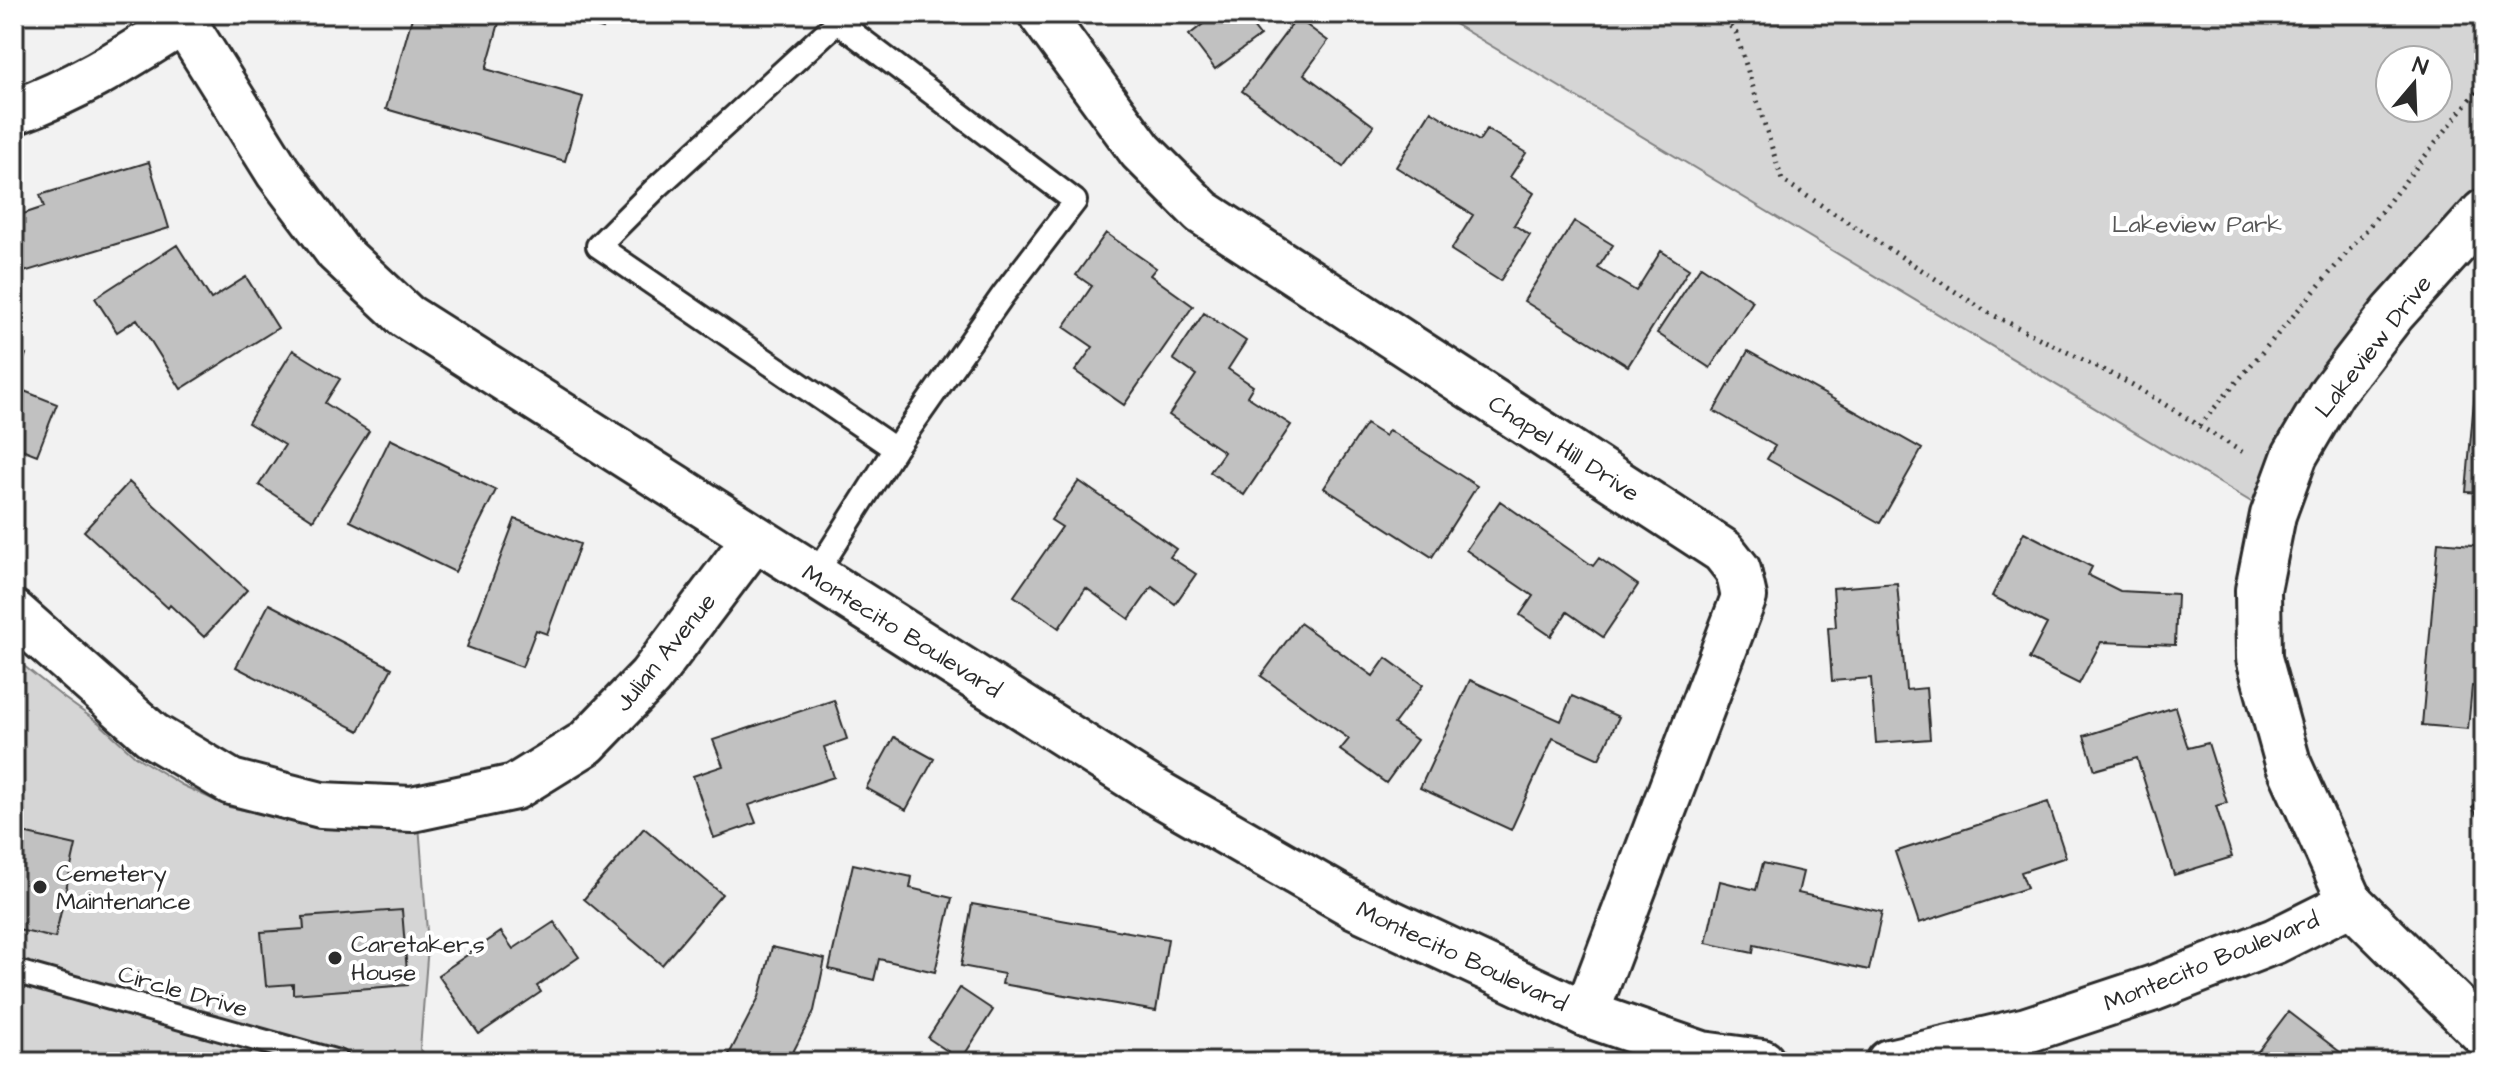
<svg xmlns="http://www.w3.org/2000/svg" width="2498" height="1076" font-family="'Architects Daughter',sans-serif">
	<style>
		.green { fill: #d5d5d5; stroke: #808080; stroke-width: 2; fill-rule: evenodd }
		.building { fill: #c1c1c1; stroke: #2b2b2b; stroke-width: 2 }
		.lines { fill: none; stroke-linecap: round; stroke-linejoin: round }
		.service-casing { stroke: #2b2b2b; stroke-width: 28 }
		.minor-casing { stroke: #2b2b2b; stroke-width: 50 }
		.tertiary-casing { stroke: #2b2b2b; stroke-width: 50 }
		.path { stroke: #2b2b2b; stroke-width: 5; stroke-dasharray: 2 6; stroke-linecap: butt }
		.service { stroke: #fff; stroke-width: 22 }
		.minor { stroke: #fff; stroke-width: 44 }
		.tertiary { stroke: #fff; stroke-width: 44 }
		.poi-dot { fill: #2b2b2b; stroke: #fff; stroke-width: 3 }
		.labels { text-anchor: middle; stroke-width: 8; stroke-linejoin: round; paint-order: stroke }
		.park-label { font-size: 24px; fill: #565656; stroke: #fff }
		.street-label { font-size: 24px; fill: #2b2b2b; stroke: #fff }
		.poi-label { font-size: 24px; fill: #2b2b2b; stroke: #fff; text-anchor: start }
	</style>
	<rect width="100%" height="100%" fill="#f2f2f2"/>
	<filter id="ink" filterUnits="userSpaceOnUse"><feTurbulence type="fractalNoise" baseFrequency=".0125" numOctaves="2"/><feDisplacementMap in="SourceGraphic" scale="16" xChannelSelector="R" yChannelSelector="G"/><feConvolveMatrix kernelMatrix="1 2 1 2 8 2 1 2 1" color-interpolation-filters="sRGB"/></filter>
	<g filter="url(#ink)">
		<path class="green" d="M1438,14H2484V212L2273,515ZM2390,60H2438V108H2390Z
			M14,658L64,698L99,723L135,756L182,785L229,807L297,821L419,824L428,945L420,1049L432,1062H14Z"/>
		<path class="building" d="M413,14H517L499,23L486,69L583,97L565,161L386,109Z
			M551,14H623L622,18L608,14L603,29Z
			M1216,14H1270L1253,27L1260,36L1215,69L1189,35Z
			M1297,18L1328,41L1304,74L1374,126L1343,167L1242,91Z
			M1431,111L1479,141L1487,129L1526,153L1510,177L1534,193L1514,225L1530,235L1500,281L1451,250L1473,215L1396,167Z
			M149,162L169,228L14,275V217L44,207L40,195Z
			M1574,221L1613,245L1598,268L1636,291L1661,251L1689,269L1628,366L1524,301Z
			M1106,233L1156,268L1150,275L1193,306L1124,405L1075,371L1093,347L1064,327L1092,286L1076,275Z
			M177,245L211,299L246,277L278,328L181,389L137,319L117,332L95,298Z
			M1701,266L1753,301L1710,368L1657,333Z
			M1204,313L1246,341L1228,369L1253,386L1247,396L1291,425L1244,495L1210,472L1224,452L1169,415L1196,375L1173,359Z
			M14,350L26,354L14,386Z
			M293,350L340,379L325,403L369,431L313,520L259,485L285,445L248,423Z
			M1748,351L1922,449L1880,523L1767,459L1775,446L1714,411Z
			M14,387L57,404L37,455L14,446Z
			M2475,389L2484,390V493L2466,492Z
			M1366,424L1385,436L1389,430L1477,486L1432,557L1324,488Z
			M390,439L496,490L455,572L350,521Z
			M1079,481L1176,549L1170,557L1196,574L1175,604L1152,587L1129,619L1086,588L1059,628L1014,596L1062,527L1051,520Z
			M129,482L247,590L204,637L170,605L168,608L84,531Z
			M1500,501L1593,566L1599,558L1638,585L1603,637L1567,612L1551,636L1520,615L1533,596L1466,550Z
			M515,519L580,544L547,634L536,630L522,667L467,647Z
			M2024,532L2092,567L2088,575L2120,591L2177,594L2175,645L2101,642L2079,684L2029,659L2047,624L1992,596Z
			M2438,542L2484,546V687L2472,686L2468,729L2422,725Z
			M1897,583L1906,690L1926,688L1930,739L1876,743L1871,678L1832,681L1828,628L1836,627L1833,588Z
			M269,604L392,668L359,731L236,667Z
			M1300,623L1373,676L1386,658L1423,685L1394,724L1417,740L1386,783L1340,750L1349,739L1261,676Z
			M1470,680L1561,721L1572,696L1619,717L1599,759L1553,738L1511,830L1420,788Z
			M834,700L847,739L824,747L834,777L749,805L756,823L714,838L693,776L723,766L713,740Z
			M2175,707L2188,748L2208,743L2227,803L2216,806L2232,857L2174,875L2137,758L2095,770L2084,736Z
			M894,737L934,759L906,810L866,788Z
			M2484,798V824L2472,808Z
			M2048,802L2066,857L2021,872L2027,888L1919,923L1895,852Z
			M644,828L722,894L662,965L584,899Z
			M14,831L76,845L55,938L14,929Z
			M1763,863L1803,872L1798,893L1882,912L1869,970L1754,945L1753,953L1706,943L1720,881L1756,890Z
			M853,864L912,877L910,888L952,898L935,972L879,959L874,980L829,969Z
			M972,904L1168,939L1156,1011L1002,984L1004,974L961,966Z
			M402,910L408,985L293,994V984L266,986L261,932L304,929L303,917Z
			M554,922L579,957L537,986L541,992L479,1034L438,975L501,932L513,949Z
			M772,947L825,959L814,1011L788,1062H725L759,997Z
			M960,988L993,1010L961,1060L928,1038Z
			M2288,1012L2353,1062H2250Z"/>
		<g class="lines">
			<g class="service-casing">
				<path id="service" d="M846,14L655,189L598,246L895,449
					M815,575L895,449L1003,295L1075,201L838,22
					M14,971L338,1062"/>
			</g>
			<g class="minor-casing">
				<path id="minor" d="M1041,14L1141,151L1202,212L1723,551L1738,570L1744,597L1586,1014
					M14,112C78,89 126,58 183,22
					M14,613L152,735L231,782L321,805L412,809L515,787L586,743L650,677L755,538
					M2351,903L2484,1034"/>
			</g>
			<g class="tertiary-casing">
				<path id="tertiary" d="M179,14L278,172L338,252L406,316L1151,789L1355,906L1586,1014L1702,1054L1762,1062
					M1889,1062L2027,1030L2154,988L2275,941L2351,903L2288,763L2259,658L2258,590L2273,515L2295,455L2332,392L2393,313L2484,212"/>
			</g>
			<path class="path" d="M1720,14L1736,33L1782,180L1987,312L2133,385L2247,455
				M2199,426L2364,233L2484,82"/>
			<use href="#service" class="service"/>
			<use href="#minor" class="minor"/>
			<use href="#tertiary" class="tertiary"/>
		</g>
	</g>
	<g class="poi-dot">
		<circle cx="40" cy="887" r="8"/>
		<circle cx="335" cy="958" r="8"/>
	</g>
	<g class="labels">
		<g class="park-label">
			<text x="2197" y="232">Lakeview Park</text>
		</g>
		<g class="street-label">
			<text transform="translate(2373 346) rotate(-52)" y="8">Lakeview Drive</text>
			<text transform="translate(1564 448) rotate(33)" y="8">Chapel Hill Drive</text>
			<text transform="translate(902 631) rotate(32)" y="8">Montecito Boulevard</text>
			<text transform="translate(665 652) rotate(-51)" y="8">Julian Avenue</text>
			<text transform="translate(1462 956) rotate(25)" y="8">Montecito Boulevard</text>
			<text transform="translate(2211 961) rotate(-22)" y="8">Montecito Boulevard</text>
			<text transform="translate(183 991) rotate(16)" y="8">Circle Drive</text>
		</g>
		<g class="poi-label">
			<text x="56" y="881">Cemetery<tspan x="56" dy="28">Maintenance</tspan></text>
			<text x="351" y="952">Caretaker.s<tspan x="351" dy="28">House</tspan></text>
		</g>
	</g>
	<rect width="2498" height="1076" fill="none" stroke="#fff" stroke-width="48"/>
	<rect x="24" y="24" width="2450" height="1028" fill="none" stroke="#2b2b2b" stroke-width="3" filter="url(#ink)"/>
	<g transform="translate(2414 84) rotate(19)"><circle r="38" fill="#ffffff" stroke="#aaaaaa" stroke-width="2"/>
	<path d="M0-6L14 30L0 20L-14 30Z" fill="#2b2b2b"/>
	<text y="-12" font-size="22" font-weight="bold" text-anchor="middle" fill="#2b2b2b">N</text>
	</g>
</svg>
